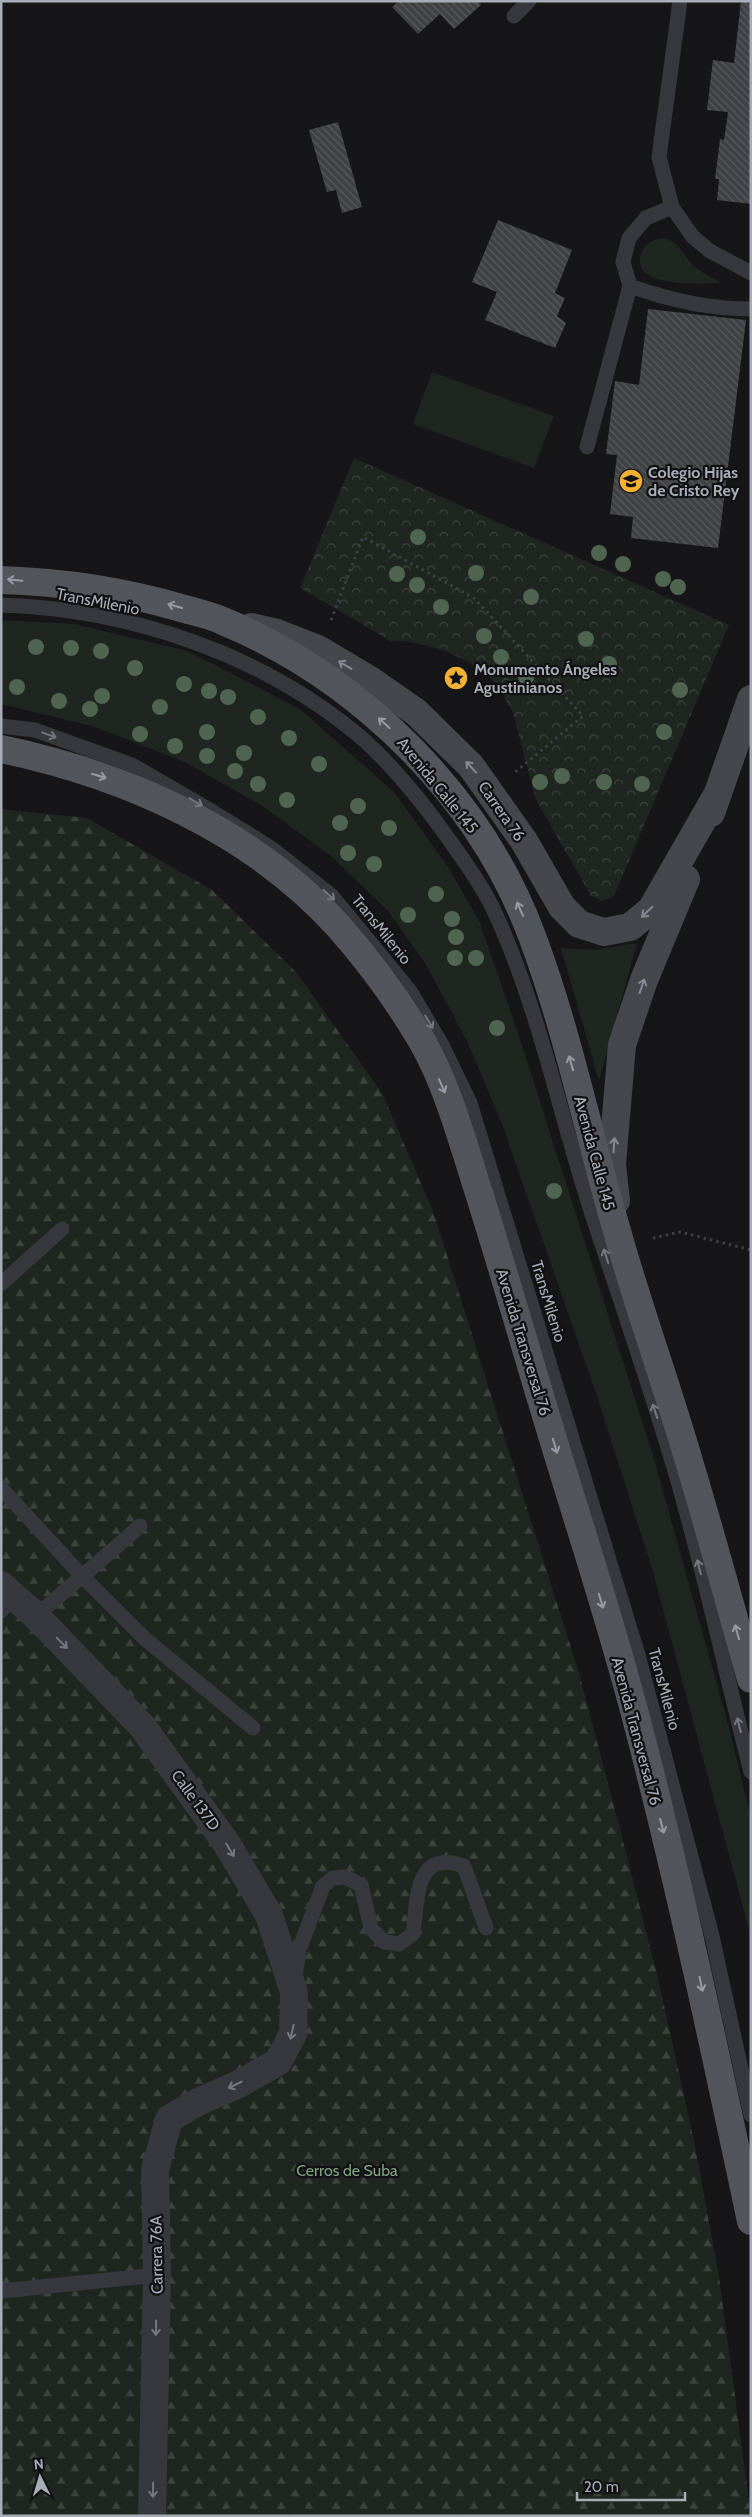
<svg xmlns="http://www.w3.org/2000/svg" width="752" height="2517" font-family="Cabin,sans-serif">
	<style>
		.grass { fill: #1e261f }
		.forest { fill: url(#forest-firs) }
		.park { fill: url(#park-crowns) }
		.building { fill: url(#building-back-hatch) }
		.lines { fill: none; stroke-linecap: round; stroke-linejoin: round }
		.path { stroke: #3d3f44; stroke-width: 3; stroke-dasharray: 2.5 4; stroke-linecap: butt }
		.lane { stroke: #37383d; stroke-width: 15 }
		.street { stroke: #37383d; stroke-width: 28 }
		.secondary { stroke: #45474d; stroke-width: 28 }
		.primary { stroke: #53555c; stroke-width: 28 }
		.tree { fill: #506452 }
		.oneway { stroke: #979ba6 }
		.oneway2 { stroke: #858993 }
		.oneway3 { stroke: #757881 }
		.labels { text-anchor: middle; stroke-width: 4.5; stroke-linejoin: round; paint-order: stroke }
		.poi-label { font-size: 16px; font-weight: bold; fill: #a8adb8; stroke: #111113; text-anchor: start }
		.street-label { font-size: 16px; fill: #a8adb8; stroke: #111113 }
		.park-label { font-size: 16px; fill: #7fa381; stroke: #111113 }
	</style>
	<defs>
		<pattern id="forest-firs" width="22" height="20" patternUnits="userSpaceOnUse" patternTransform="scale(1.25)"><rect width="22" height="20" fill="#1e261f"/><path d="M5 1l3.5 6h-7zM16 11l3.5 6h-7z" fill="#3c433d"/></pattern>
		<pattern id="park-crowns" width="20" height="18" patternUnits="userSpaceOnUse" patternTransform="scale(1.25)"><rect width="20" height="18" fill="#1e261f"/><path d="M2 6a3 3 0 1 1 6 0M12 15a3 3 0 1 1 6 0" fill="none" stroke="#3c433d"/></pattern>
		<pattern id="building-back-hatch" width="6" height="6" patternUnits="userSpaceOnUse" patternTransform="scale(1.25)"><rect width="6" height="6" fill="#404145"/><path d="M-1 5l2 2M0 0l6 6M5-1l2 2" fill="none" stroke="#595a5e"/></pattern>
	</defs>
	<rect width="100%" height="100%" fill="#161618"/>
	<path class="grass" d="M664,238C679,242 682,253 692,264C700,272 711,277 722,283C702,283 626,290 642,251C646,242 655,239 664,238Z
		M432,372L554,416L534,468L413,424Z
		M1,620L74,624L188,651L300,709L394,792L449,868L480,923L520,1039L652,1452L728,1724L751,1818V1937L653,1572L597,1396L502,1124L467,1041L425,963L388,911L332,857L264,807L185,762L95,727L1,704Z
		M637,943L599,1081L561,948L593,950Z"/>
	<path class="forest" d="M1,809L87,818L212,890L296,972L382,1093L433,1211L579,1673L616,1814L658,1978L694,2141L719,2277L751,2516H1Z"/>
	<path class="park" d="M354,458L729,625L614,896L602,901L591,896L536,800L513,713L497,684L469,662L441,649L405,641H391L300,588Z"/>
	<path class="building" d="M399,1H478L481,5L454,29L440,14L418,34L392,7Z
		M741,1H751V204L717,200L719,179H715L720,139L724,140L728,112L707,110L713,60L734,63Z
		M338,122L362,207L342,213L336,190L327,192L309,130Z
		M498,220L572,250L555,293L565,298L557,316L566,323L555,348L485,320L497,292L472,282Z
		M648,309L746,320L718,548L631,538L633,517L610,514L617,455L606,454L615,381L639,385Z"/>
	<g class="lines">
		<path class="path" d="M331,620L363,537L474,598L583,716L514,773
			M653,1238L680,1232L751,1250"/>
		<path class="lane" d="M680,1L659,157L672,207L693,237L710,251L751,273
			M514,16L529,1
			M630,286C669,300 708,309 751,309
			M587,447L630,286L623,262L629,238L646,218L672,207
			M1,605C131,609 265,655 364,740C396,769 423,803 448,838C465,862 484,888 496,915C539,1009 559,1112 591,1211C620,1300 651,1388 677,1478C705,1575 726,1674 751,1772
			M1,726L35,730L132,765L213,812L271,848L332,896L410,991L441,1043L470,1103L638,1655L712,1936L751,2115
			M1,1284L62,1229
			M1,1488L82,1576L144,1638L253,1728
			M1,1611L13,1596
			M36,1616L140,1526
			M295,1978L299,1950L323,1886L333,1878L345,1877L361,1885L371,1928L384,1942L399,1944L413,1934C418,1899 414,1849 464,1866L486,1928
			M1,2291L157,2275"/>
		<path class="street" d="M1,1585L36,1616L142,1726L225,1841L269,1915L294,1992L293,2034L278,2062L239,2084L198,2102L169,2119L155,2170L157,2275L152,2516"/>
		<path class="secondary" d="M251,627L277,633L318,649L370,680L416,712L471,766L524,841L562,907L579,924L604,932L630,927L651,910L717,795
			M711,813L751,699
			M616,1201L612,1164L622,1045L644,980L686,879"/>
		<path class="primary" d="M1,580C62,582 123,591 181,608C195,612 210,615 223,621C360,678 480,796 532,936C568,1032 588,1133 617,1231C639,1310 668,1388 691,1468C712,1538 731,1608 751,1679
			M1,749C125,775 253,831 339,927C369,961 399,1002 422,1041C448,1087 462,1140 478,1190C501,1263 522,1336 544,1409C574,1510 608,1611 635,1714C679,1881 715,2051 751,2221"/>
	</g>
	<g class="tree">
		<circle cx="418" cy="537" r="8"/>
		<circle cx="599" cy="553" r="8"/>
		<circle cx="623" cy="564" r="8"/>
		<circle cx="476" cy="573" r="8"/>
		<circle cx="397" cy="574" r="8"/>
		<circle cx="663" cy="579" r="8"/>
		<circle cx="417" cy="585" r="8"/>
		<circle cx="678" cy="587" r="8"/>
		<circle cx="531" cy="597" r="8"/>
		<circle cx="441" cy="607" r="8"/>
		<circle cx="484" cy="636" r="8"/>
		<circle cx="586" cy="639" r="8"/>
		<circle cx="36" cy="647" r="8"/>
		<circle cx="71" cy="648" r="8"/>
		<circle cx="101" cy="651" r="8"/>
		<circle cx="501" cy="657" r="8"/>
		<circle cx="609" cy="664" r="8"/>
		<circle cx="135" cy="668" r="8"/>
		<circle cx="526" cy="677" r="8"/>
		<circle cx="184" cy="684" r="8"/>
		<circle cx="17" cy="687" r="8"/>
		<circle cx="680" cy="690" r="8"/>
		<circle cx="209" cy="691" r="8"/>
		<circle cx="102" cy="696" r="8"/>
		<circle cx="228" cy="697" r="8"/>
		<circle cx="59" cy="701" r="8"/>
		<circle cx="160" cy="707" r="8"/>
		<circle cx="90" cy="709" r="8"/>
		<circle cx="258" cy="717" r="8"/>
		<circle cx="207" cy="732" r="8"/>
		<circle cx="664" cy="732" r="8"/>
		<circle cx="140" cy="734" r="8"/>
		<circle cx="289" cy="738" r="8"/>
		<circle cx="175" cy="746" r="8"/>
		<circle cx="244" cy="753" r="8"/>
		<circle cx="207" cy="756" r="8"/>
		<circle cx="319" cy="764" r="8"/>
		<circle cx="235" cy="771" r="8"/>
		<circle cx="562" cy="776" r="8"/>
		<circle cx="540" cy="782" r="8"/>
		<circle cx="604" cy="782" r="8"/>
		<circle cx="258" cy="784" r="8"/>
		<circle cx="642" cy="784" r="8"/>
		<circle cx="287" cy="800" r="8"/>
		<circle cx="358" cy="806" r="8"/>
		<circle cx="340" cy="823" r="8"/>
		<circle cx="389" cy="828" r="8"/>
		<circle cx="348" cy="853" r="8"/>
		<circle cx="374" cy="864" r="8"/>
		<circle cx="436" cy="894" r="8"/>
		<circle cx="408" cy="915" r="8"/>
		<circle cx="452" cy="919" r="8"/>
		<circle cx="456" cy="937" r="8"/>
		<circle cx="455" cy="958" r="8"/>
		<circle cx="476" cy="958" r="8"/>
		<circle cx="497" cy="1028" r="8"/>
		<circle cx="554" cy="1191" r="8"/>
	</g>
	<defs><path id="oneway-shaft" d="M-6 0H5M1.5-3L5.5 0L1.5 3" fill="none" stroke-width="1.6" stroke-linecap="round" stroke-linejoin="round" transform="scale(1.25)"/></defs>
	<g class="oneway">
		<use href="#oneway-shaft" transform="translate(15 580) rotate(-175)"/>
		<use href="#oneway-shaft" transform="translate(175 606) rotate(-164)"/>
		<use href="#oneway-shaft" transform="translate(384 723) rotate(-138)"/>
		<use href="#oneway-shaft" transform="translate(99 776) rotate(17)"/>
		<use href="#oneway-shaft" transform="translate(520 909) rotate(-114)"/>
		<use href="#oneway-shaft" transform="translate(571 1063) rotate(-106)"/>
		<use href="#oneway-shaft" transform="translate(442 1086) rotate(66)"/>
		<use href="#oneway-shaft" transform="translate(555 1446) rotate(73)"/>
		<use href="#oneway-shaft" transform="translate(601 1601) rotate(73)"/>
		<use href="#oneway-shaft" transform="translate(737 1632) rotate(-106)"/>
		<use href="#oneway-shaft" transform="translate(662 1826) rotate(76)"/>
		<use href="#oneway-shaft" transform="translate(701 1984) rotate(78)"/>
	</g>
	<g class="oneway2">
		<use href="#oneway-shaft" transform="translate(345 665) rotate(-149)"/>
		<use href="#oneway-shaft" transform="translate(471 767) rotate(-132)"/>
		<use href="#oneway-shaft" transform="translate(647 912) rotate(136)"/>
		<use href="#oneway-shaft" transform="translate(642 986) rotate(-71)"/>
		<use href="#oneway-shaft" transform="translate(614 1145) rotate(-86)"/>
	</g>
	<g class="oneway3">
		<use href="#oneway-shaft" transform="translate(49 735) rotate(20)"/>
		<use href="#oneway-shaft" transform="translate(196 802) rotate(30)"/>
		<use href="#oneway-shaft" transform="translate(329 895) rotate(42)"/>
		<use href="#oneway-shaft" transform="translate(429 1022) rotate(59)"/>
		<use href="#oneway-shaft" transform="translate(606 1256) rotate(-108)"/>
		<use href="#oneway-shaft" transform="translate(655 1411) rotate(-108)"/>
		<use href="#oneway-shaft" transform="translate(699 1567) rotate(-104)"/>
		<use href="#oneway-shaft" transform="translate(62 1643) rotate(46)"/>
		<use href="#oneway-shaft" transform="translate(739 1725) rotate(-104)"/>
		<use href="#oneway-shaft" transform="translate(230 1850) rotate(59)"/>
		<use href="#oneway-shaft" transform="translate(292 2032) rotate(103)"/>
		<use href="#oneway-shaft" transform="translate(235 2085) rotate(154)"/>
		<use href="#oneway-shaft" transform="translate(156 2328) rotate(91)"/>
		<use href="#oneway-shaft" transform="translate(153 2490) rotate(91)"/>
	</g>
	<defs>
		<g id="school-disc" transform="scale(1.25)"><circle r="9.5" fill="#f2b134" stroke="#111113"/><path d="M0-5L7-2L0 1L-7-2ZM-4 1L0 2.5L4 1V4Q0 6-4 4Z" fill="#111"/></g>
		<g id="sight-disc" transform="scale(1.25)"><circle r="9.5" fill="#f2b134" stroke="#111113"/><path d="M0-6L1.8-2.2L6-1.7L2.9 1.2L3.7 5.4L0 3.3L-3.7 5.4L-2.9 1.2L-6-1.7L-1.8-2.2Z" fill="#111"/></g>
	</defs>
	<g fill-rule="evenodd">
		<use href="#school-disc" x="631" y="481"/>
		<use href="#sight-disc" x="456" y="678"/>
	</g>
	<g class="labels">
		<g class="poi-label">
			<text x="648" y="478">Colegio Hijas<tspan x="648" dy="18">de Cristo Rey</tspan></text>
			<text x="474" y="675">Monumento Ángeles<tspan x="474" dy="18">Agustinianos</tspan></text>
		</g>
		<g class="street-label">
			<text transform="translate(98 601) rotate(11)" y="6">TransMilenio</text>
			<text transform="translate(438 785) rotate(51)" y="6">Avenida Calle 145</text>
			<text transform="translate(502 811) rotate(55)" y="6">Carrera 76</text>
			<text transform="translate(382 929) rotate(51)" y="6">TransMilenio</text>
			<text transform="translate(595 1153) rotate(75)" y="6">Avenida Calle 145</text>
			<text transform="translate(549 1301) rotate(73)" y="6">TransMilenio</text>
			<text transform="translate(524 1342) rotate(73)" y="6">Avenida Transversal 76</text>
			<text transform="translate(665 1689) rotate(75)" y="6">TransMilenio</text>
			<text transform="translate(637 1731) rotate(75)" y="6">Avenida Transversal 76</text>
			<text transform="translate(196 1800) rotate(54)" y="6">Calle 137D</text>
			<text transform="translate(156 2255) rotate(-91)" y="6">Carrera 76A</text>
		</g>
		<g class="park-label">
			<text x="347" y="2176">Cerros de Suba</text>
		</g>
	</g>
	<rect width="752" height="2517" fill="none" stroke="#a8adb8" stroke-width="5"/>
	<g transform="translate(40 2477) rotate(355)" stroke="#111113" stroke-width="4" paint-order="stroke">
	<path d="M0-4L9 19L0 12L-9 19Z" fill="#a8adb8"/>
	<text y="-8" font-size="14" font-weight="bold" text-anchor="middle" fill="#a8adb8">N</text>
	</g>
	<path d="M577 2492v8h108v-8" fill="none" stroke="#a8adb8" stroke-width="2.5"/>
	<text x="584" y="2492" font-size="15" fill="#a8adb8" stroke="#111113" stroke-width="4" paint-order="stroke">20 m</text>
</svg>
